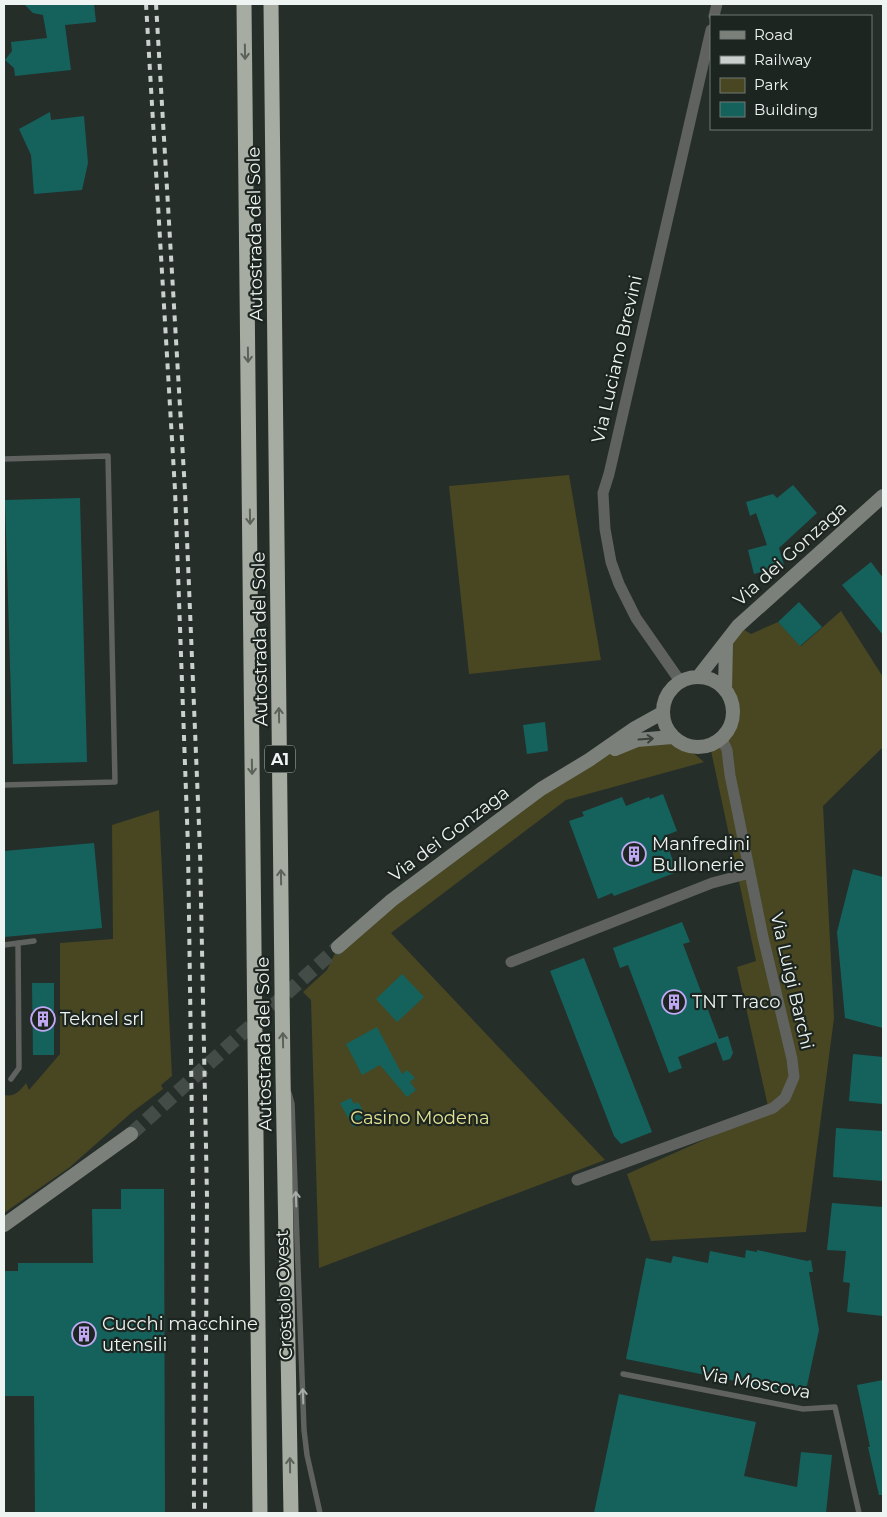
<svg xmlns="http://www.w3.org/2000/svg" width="887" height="1517" font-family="Montserrat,sans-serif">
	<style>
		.green { fill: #484722 }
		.building { fill: #15625d }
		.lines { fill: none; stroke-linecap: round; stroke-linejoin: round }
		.secondary-tunnel { stroke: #444c48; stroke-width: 14; stroke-dasharray: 14 7; stroke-linecap: butt }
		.service { stroke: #5f625e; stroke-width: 5.5 }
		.minor { stroke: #5f625e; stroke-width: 11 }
		.secondary { stroke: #7c807a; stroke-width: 14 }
		.motorway { stroke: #a6aca2; stroke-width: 15 }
		.rail { stroke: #cad0cd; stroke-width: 4; stroke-dasharray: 6 6; stroke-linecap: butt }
		.oneway { stroke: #5a625a }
		.oneway2 { stroke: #39403b }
		.oneway3 { stroke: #a6aba8 }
		.labels { text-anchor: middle; stroke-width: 4.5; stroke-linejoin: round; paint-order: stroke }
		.shield { fill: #1c2520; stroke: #afb6b2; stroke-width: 1 }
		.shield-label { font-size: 16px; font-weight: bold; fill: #eef4f1 }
		.street-label { font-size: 18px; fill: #eef4f1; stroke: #1c2520 }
		.poi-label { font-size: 18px; fill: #eef4f1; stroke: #1c2520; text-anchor: start }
		.park-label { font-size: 18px; fill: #e5e393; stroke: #1c2520 }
	</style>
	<rect width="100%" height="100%" fill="#262e2a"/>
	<path class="green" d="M569,475L601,660L469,674L449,486Z
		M841,611L883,677V747L823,806L834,1018L806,1232L651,1241L627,1174L769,1111L737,967L756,961L710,746L722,739L732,724L733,705L725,689L726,643L738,626L751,634L778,622L801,646Z
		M637,740L684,745L704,762L566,800L391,933L605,1160L319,1268L311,1000L303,992L327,970L338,947L541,789Z
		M159,810L172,1076L161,1085L163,1089L131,1113L70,1167L4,1213V1095C15,1097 20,1091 26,1083L29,1090L60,1054V943L113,939L112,825Z"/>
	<path class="building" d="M24,4H94L96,22L65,25L71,70L15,76L14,68L5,60L12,51L11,42L47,38L43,15L33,13Z
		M50,112L51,120L84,116L88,163L82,190L34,194L31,155L19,129Z
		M793,485L817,513L779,548L784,565L754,574L748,550L767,545L756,513L750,516L746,502L773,494L777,498Z
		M80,498L87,762L13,764L5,500Z
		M871,562L883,578V635L842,585Z
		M799,602L822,627L800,646L778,622Z
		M545,722L548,751L527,754L523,725Z
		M663,794L677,831L664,836L677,872L614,896L612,893L598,899L569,821L584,816L582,812L622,797L626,806L649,797L650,799Z
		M94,843L102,928L4,937V851Z
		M853,869L883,877V1028L845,1018L837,932Z
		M682,922L690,942L683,944L719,1039L728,1036L733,1053L730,1059L723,1061L716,1042L678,1057L682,1068L669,1073L628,965L620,968L613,948Z
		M584,958L652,1132L621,1144L614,1136L550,971Z
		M402,974L424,997L397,1022L376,999Z
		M32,983H54V1055H33Z
		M377,1027L402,1074L407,1070L415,1078L410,1082L416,1090L407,1097L380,1065L362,1075L346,1044Z
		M853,1054L883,1057V1104L849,1101Z
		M351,1098L354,1104L358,1102L364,1112L360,1114L364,1121L353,1127L340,1103Z
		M836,1128L883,1131V1181L833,1177Z
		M121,1189H164L165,1513H35L34,1396H4V1271H18V1263H93L92,1209H121Z
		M832,1203L883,1207V1316L847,1312L850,1283L843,1282L846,1251L827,1250Z
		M746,1250L757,1252V1250L807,1261L811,1260L813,1272H809L819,1330L805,1395L626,1359L646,1258L671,1263L673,1256L708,1263L710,1251L745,1258Z
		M883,1380V1495H879L868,1447H870L857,1385Z
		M619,1394L756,1422L744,1476L797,1487L801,1452L832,1455L826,1513H594Z"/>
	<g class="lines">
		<path class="secondary-tunnel" d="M131,1134L338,947"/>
		<path class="service" d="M4,459L108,456L115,782L4,785
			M4,945L34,941
			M11,1079L19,1068L18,943
			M289,1093L292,1104L304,1430L307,1455L320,1513
			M623,1374L803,1409L835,1407L859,1513"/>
		<path class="minor" d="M714,16L717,4
			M680,681L636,618L619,584L611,562L605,529L603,493L609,474L711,30
			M511,962L712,883L750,873
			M577,1180L773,1108L785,1098L794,1077L792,1059L763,937L730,775L727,750L722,739"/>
		<path class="secondary" d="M699,676L738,626L883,496
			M663 712a35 35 0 1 1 70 0a35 35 0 1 1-70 0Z
			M725,689L726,643
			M615,749L637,740L672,737
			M338,947L392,900L541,789L589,760L635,728L662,713
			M4,1225L131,1134"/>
		<path class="motorway" d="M244,4L260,1513
			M271,4L283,1076L291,1513"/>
		<path class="rail" d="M146,4L175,490L188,847L193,1195L194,1513
			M156,4L185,491L200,850L207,1197L205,1513"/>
	</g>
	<defs><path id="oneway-shaft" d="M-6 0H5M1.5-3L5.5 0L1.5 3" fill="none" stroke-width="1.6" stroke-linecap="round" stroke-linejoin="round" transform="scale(1.25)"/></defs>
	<g class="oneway">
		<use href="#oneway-shaft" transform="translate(245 52) rotate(89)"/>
		<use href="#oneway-shaft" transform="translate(248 355) rotate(89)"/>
		<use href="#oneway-shaft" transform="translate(250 517) rotate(89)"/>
		<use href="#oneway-shaft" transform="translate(279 715) rotate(-91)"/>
		<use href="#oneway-shaft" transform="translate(252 767) rotate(89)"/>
		<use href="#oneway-shaft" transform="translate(281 877) rotate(-91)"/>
		<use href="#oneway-shaft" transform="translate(283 1040) rotate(-91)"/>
		<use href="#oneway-shaft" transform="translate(290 1465) rotate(-91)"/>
	</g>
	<use class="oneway2" href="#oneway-shaft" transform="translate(646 739) rotate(-4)"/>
	<g class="oneway3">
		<use href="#oneway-shaft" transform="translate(296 1199) rotate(-92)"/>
		<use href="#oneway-shaft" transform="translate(303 1396) rotate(-92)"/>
	</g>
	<defs>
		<g id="building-ring" transform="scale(1.25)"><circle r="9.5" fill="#1c2520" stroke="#c0a8f4" stroke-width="1.5"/><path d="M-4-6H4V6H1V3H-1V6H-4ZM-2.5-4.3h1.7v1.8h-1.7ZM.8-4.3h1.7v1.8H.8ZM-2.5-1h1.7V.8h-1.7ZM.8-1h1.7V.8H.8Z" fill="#c0a8f4"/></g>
	</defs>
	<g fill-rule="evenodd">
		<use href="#building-ring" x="634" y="854"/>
		<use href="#building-ring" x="674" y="1002"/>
		<use href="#building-ring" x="43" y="1019"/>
		<use href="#building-ring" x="84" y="1334"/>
	</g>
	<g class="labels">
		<rect class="shield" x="265" y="745.5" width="30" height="27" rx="4"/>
		<g class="shield-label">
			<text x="280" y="765">A1</text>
		</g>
		<g class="street-label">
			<text transform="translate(255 234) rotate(-91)" y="6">Autostrada del Sole</text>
			<text transform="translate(617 359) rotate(-77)" y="6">Via Luciano Brevini</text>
			<text transform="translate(790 554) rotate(-42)" y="6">Via dei Gonzaga</text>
			<text transform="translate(260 639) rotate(-91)" y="6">Autostrada del Sole</text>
			<text transform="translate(449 834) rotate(-37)" y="6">Via dei Gonzaga</text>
			<text transform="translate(792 981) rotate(77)" y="6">Via Luigi Barchi</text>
			<text transform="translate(264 1044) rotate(-91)" y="6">Autostrada del Sole</text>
			<text transform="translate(284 1295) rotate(-92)" y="6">Crostolo Ovest</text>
			<text transform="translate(756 1383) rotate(10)" y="6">Via Moscova</text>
		</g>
		<g class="poi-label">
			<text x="652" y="850">Manfredini<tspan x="652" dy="21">Bullonerie</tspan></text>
			<text x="692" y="1008">TNT Traco</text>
			<text x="60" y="1025">Teknel srl</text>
			<text x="102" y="1330">Cucchi macchine<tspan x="102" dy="21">utensili</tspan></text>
		</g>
		<g class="park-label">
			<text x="420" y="1124">Casino Modena</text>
		</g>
	</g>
	<rect width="887" height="1517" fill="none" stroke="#eef4f1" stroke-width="10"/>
	<rect x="710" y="15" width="162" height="115" fill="#1c2520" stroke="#707874"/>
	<rect x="720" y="31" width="25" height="8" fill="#7c807a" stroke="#707874"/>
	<text x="754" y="40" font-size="15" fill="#eef4f1">Road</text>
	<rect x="720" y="56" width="25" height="8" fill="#cad0cd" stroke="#707874"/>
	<text x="754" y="65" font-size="15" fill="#eef4f1">Railway</text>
	<rect x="720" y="78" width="25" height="15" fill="#484722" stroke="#707874"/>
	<text x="754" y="90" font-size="15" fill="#eef4f1">Park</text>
	<rect x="720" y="102" width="25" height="15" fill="#15625d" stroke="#707874"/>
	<text x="754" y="115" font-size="15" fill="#eef4f1">Building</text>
</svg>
